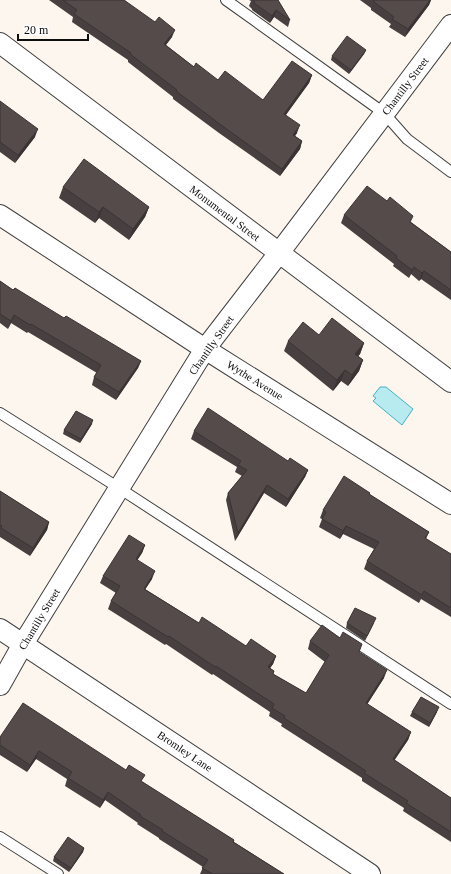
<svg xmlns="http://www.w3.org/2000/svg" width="451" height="874" font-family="Georgia,serif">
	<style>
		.water { fill: #b7ebf0; stroke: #45b2c0 }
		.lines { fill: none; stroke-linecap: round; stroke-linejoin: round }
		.service-casing { stroke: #404040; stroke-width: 12 }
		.minor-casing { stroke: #404040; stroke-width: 22 }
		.service { stroke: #fff; stroke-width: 10 }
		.minor { stroke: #fff; stroke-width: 20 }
		.wall { fill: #484040 }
		.shaded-wall { fill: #3b3434 }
		.building { fill: #544b4a; stroke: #3b3434 }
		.labels { text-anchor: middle; stroke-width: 4; stroke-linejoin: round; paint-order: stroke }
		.street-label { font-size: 11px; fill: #0d0d0d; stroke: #fff }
	</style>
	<rect width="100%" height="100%" fill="#fdf6ee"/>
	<path class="water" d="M380,387H386L413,409L402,425L373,401L376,398L373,396Z"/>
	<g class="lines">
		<g class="service-casing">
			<path id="service" d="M226,0L384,113L407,139L451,172
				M0,413L119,488L451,704
				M0,837L58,874"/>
		</g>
		<g class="minor-casing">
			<path id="minor" d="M0,43L451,382
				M0,215L205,349L451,504
				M0,629L370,874
				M0,685L23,644L205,349L279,253L451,25"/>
		</g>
		<use href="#service" class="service"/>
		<use href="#minor" class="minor"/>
	</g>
	<path class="wall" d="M49,0H124L172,37L166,45L194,67L218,80L263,100L312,75L309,83L286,115L297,133L295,136L302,141L300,149L280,176L219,133L173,99V97L128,62V60L72,22L73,17Z
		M249,0H278L290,20L288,27L274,17L270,23L252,10V9L249,6L251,1Z
		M360,0H431L429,5L405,37L389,27L391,24L371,10V8Z
		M366,50L364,54L349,74L331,60L332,56Z
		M0,101L35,137L15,163L0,152Z
		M63,187L149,207L145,217L129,240L99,218L95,223L59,198Z
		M387,201L411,222L451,252V300L421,279L419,281L411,274L409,278L393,266L394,264L341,223L344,215Z
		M0,281L13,290L141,361L138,368L116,400L92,385L94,377L97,373L28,332L27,333L11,323L8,329L0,323Z
		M319,335L364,343L360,354L358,356L363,360L359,371L348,386L341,381L333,391L284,351L288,341Z
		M92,424L80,443L63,434L64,430Z
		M194,431L288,461L308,470L305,477L286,507L264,493L235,541L226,500L228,493L242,476L235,472L237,467L191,439Z
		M0,491L49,522L47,530L30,556L0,537Z
		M369,494L429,532L426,539L451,554V617L421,599L419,603L364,569L367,561L374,549L343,534L340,539L319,527L322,519L320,518L323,510Z
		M145,545L142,553L137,560L152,579L145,589L199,623L246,646L276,656L273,664L270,668L274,671L273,674L306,693L325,662L308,649L310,641L359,653L384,678L367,704L411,732L408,740L394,760L451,798V842L403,811L404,808L362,781V778L281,726L282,724L269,716L270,712L213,674L212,675L166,644L165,645L108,609L111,601L116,593L100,583L103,576Z
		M347,623H374L365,641L346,628Z
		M412,712H437L429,727L410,716Z
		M0,737L142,782L234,840V842L284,874H200L203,867L159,839V838L137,824L138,823L105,800L100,808L65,786L67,779L36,759L27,772L0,755Z
		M84,848L83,852L69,872L53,861L54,857Z"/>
	<path class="shaded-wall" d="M430,0H431L429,5L405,37L408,29Z
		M276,10L274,17L270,23L272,16Z
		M175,30L172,37L161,51L164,44Z
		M366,50L364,54L349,74L351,70Z
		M312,75L309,83L281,121L284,114Z
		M300,125L297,133L291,142L293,135Z
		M38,129L35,137L15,163L18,155Z
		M302,141L300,149L280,176L282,169Z
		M103,207L99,218L95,223L99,212Z
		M149,207L145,217L129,240L133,229Z
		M414,267L411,274L409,278L412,270Z
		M424,271L421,279L419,281L422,273Z
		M14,315L11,323L8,329L11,321Z
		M364,343L360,354L351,365L355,354Z
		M363,360L359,371L348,386L352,375Z
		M141,361L138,368L116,400L119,392Z
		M345,370L341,381L333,391L337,380Z
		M93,420L92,424L80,443L81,439Z
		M308,470L305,477L286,507L288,499Z
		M267,485L264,493L235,541L238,533Z
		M49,522L47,530L30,556L33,548Z
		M346,526L343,534L340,539L343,531Z
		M145,545L142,553L133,567L136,559Z
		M155,571L152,579L141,596L144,589Z
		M276,656L273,664L265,675L268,667Z
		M387,670L384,678L363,711L366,703Z
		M439,707L437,712L429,727L430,723Z
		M411,732L408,740L390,767L393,759Z
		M39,751L36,759L27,772L30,765Z
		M108,792L105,800L100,808L103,800Z
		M84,848L83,852L69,872L71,868Z"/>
	<path class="building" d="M63,0H124L155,22L159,17L175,30L164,44L194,67L196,63L218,80L225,71L263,100L292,61L312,75L284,114L300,125L293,135L302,141L282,169L221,125L176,91L177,90L130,54L131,53L74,14L77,10Z
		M253,0H278L290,20L276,10L272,16L254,3L255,2Z
		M374,0H430L408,29L392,19L394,17L374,2Z
		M347,36L366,50L351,70L332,56Z
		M0,101L38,129L18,155L0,142Z
		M84,159L149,207L133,229L103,207L99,212L63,187Z
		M367,186L387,201L390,197L413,216L410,222L451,252V290L424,271L422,273L414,267L412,270L396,258L397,256L344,215Z
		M0,281L13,290L15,288L64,318L66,316L141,361L119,392L94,377L101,365L31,324L30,325L14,315L11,321L0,314Z
		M332,318L364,343L355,354L363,360L352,375L345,370L337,380L288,341L303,322L319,335Z
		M208,408L288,461L290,458L308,470L288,499L267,485L238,533L228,493L247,470L238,465L241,461L194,431Z
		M76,411L93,420L81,439L64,430Z
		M344,476L370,493L369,494L429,532L425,538L451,554V608L424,591L422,595L367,561L379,542L346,526L343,531L322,519L326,512L323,510Z
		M0,491L49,522L33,548L1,528L2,526L0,525Z
		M129,535L145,545L136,559L155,571L144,589L199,623L202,617L246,646L251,639L276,656L268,667L274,671L273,674L306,693L329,655L310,641L322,625L340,638L343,632L362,644L359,652L387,670L366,703L411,732L393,759L451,798V832L406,803L408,801L364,773L366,771L284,718L285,716L272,708L274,704L216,666L215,667L169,636L168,637L111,601L120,586L103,576Z
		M355,608L376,618L367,636L347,623Z
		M421,697L439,707L430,723L412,712Z
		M23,703L126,770L129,765L145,775L141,781L234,840L233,842L284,874H213L202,868L208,860L162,831L163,830L140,816L141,815L108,792L103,800L68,778L72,772L39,751L30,765L0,745V737Z
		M68,837L84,848L71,868L54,857Z"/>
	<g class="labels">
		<g class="street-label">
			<text transform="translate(405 86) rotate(-53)" y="4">Chantilly Street</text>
			<text transform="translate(225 213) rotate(37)" y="4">Monumental Street</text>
			<text transform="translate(211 345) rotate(-55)" y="4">Chantilly Street</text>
			<text transform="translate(255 380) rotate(32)" y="4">Wythe Avenue</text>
			<text transform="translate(39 619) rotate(-59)" y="4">Chantilly Street</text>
			<text transform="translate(185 751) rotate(34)" y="4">Bromley Lane</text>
		</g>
	</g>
	<path d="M18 34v6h70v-6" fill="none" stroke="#0d0d0d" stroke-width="2"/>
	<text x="24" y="34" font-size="12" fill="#0d0d0d" stroke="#ffffff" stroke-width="3" paint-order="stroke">20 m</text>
</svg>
